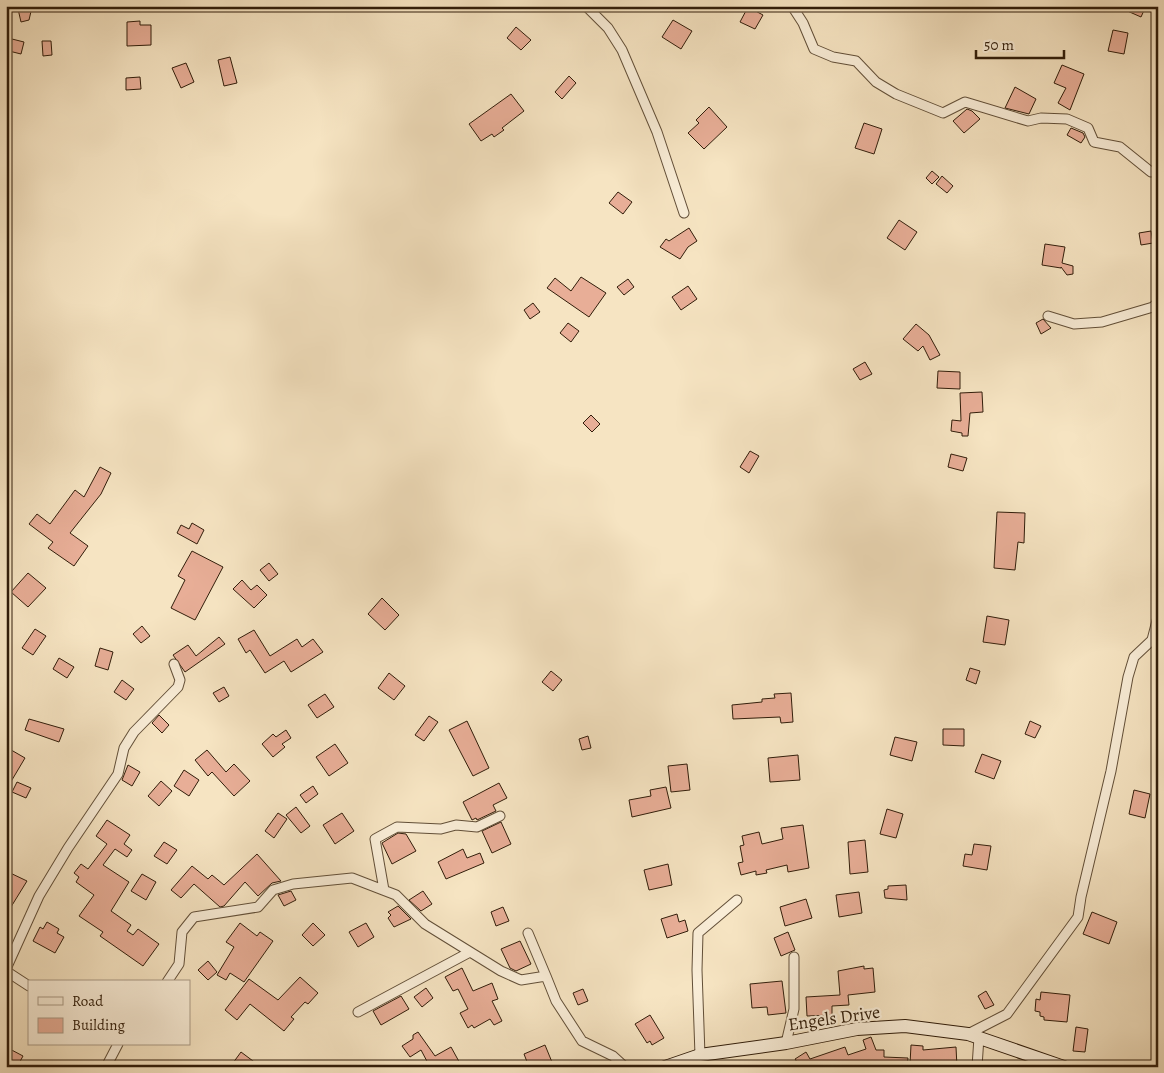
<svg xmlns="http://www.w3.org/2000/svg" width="1164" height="1073" font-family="Alegreya,serif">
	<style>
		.building { fill: #e8ae97; stroke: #311d0a }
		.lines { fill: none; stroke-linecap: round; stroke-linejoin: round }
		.street-casing { stroke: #624f38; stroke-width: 11 }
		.secondary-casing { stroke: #311d0a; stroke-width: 14 }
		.street { stroke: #f9edd7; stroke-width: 9 }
		.secondary { stroke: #f9edd7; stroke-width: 12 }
		.labels { text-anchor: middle; stroke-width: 4.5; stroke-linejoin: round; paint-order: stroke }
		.street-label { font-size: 18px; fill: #311d0a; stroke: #f9edd7 }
	</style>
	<rect width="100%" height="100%" fill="#f6e4c2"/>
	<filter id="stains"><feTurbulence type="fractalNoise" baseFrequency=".004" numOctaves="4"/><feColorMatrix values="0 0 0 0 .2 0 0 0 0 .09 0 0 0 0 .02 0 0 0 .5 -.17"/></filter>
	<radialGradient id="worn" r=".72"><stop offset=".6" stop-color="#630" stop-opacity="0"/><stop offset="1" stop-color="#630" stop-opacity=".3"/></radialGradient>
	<path class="building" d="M1116,6H1146L1141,17Z
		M32,7L29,20L21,22L18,9Z
		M748,7L763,15L755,29L740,22Z
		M673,20L692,31L681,49L662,37Z
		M140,21V25H151V45L127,46V22Z
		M516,27L531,40L521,50L507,38Z
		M1113,30L1128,33L1124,54L1108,51Z
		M12,39L24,42L21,54L9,51Z
		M42,41H51L52,55L43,56Z
		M230,57L237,83L224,86L218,60Z
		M186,63L194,82L181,88L172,68Z
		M1062,65L1084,74L1070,110L1058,103L1066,88L1054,83Z
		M569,76L576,83L562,99L555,92Z
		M140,77L141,89L126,90V78Z
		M1015,87L1036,99L1029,114L1005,108Z
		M511,94L524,111L502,128L504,130L494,137L492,134L481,141L469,124Z
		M709,107L727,127L704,149L688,133L699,123L696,120Z
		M967,109L972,111L980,119L964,133L953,121Z
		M864,123L882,129L874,154L855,148Z
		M1071,128L1083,133L1085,137L1081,143L1067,135Z
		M932,171L939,177L932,184L926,178Z
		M942,176L953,186L947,193L936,184Z
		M618,192L632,202L623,214L609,203Z
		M899,220L917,232L905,250L887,238Z
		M689,228L697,241L688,247L680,259L660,247L666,239L669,241Z
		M1151,231L1153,243L1141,245L1139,233Z
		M1045,244L1065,247L1062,263L1073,266V274L1067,275L1061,267V268L1042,265Z
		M581,277L606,293L589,317L547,288L555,278L571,291Z
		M628,279L634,287L624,295L617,287Z
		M688,286L697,299L681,310L672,297Z
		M533,303L540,312L530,319L524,310Z
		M1043,319L1051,328L1041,334L1036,323Z
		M568,323L579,331L571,342L560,333Z
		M916,324L929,335L940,355L930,360L923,346L918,351L903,339Z
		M865,362L872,374L860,380L853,369Z
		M938,371L960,372V389L937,388Z
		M982,392L983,412L970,413L968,436H962V433L951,431L952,420L961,421L960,393Z
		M591,415L600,424L592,432L583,423Z
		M750,451L759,456L749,473L740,467Z
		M951,454L967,458L963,471L948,467Z
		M100,467L111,473L101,494L70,533L88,546L74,566L48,548L53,542L29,524L37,514L50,524L75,490L84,497Z
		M997,512L1025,513L1024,543L1018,542L1015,570L994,568Z
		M192,523L204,530L197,544L177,533L181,525L189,529Z
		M192,551L223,567L195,620L171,608L185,580L178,576Z
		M269,563L278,574L269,581L260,570Z
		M28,573L46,588L28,607L11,592Z
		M242,580L251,590L257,585L267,595L254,608L233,589Z
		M382,598L399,615L385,630L368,614Z
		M987,616L1009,620L1005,645L983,642Z
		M142,626L150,636L141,643L133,634Z
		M35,629L46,636L33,655L22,648Z
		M254,630L270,656L297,639L302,647L313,639L323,652L291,672L284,661L265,673L250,650L246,653L238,639Z
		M219,637L225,644L185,672L173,655L188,645L196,656Z
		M100,648L113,652L108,670L95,666Z
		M59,658L74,667L67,678L53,669Z
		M970,668L980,671L976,684L966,680Z
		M551,671L562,680L553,691L542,682Z
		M389,673L405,686L394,700L378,688Z
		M122,680L134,689L126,700L114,692Z
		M224,687L229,696L219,702L213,693Z
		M791,693L793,722L781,723L780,717L733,719L732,705L762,702V699L775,698L774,694Z
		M325,694L334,707L317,718L308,705Z
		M159,715L169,725L162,733L152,723Z
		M429,716L438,722L424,741L415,735Z
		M29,719L64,729L59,742L25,730Z
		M467,721L489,768L473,776L449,730Z
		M1030,721L1041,726L1035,738L1025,734Z
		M943,729H964V746L943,745Z
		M286,730L291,738L282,744L285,747L273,757L262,744L273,734L276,737Z
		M588,736L591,748L582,750L579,739Z
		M895,737L917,742L912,761L890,755Z
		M335,744L348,763L329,776L316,757Z
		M6,747L25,758L6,790Z
		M207,750L226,772L234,764L250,781L234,796L212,772L208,776L195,760Z
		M982,754L1001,761L994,779L975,772Z
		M798,755L800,780L770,782L768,758Z
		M687,764L690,790L671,792L668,766Z
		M128,765L140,772L132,786L122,780Z
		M184,770L199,780L189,796L174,786Z
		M161,781L172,791L159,806L148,796Z
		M17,782L31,788L26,798L12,792Z
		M499,783L507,798L493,805L496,811L477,820L476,818L472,820L463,802Z
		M313,786L318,794L306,803L300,795Z
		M666,787L671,808L632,817L629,800L651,796L650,790Z
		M1134,790L1150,794L1145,818L1129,814Z
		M296,807L310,826L301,833L286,815Z
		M887,809L903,814L896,838L880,834Z
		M278,813L287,819L274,838L265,831Z
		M342,813L354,831L335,844L323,825Z
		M107,820L130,835L124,844L132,850L127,857L115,849L103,865L129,882L111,911L131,925L127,931L133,935L138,929L159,944L143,966L100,936L103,932L79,916L94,895L76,882L79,877L74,873L81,864L88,869L107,844L96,836Z
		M501,822L511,844L492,853L482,831Z
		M803,825L809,868L788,872L787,865L766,870L767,873L756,875V871L741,875L738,863L743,862L740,846L744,845L742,836L759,832L762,844L783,839L781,828Z
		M398,833L406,834L416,851L392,864L382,843Z
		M865,840L868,872L850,874L848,842Z
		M164,842L177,850L167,864L154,856Z
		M974,844L991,846L987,870L963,866L965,854L972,855Z
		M463,849L467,858L480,853L484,863L446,879L438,862Z
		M257,854L281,881L272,883L258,896L245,882L224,906L220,907L194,884L181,898L171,890L192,866L208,879L212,875L224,885Z
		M668,864L672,885L649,890L644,870Z
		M6,871L27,881L6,915Z
		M142,874L156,882L146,900L131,891Z
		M906,885L907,900L885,898L884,890L888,889V886Z
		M291,891L296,900L284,906L278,895Z
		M423,891L432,904L421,911L409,900Z
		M859,892L862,913L839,917L836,895Z
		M806,899L812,918L785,926L780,907Z
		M398,906L411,919L394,927L388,918L391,915L388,912Z
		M503,907L509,921L496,926L491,912Z
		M1092,912L1117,922L1109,944L1083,934Z
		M677,914L679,922L685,920L688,931L667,938L661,919Z
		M47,922L59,929L57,933L64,937L55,953L33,941L40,927L43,929Z
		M240,923L257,936L260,932L273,941L244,982L230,973L226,980L217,975L234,947L226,942Z
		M313,923L325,935L313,946L302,935Z
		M366,923L374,937L358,947L349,932Z
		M788,932L795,950L781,956L774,938Z
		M520,941L531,964L516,971L510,968L501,949Z
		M208,961L217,972L208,980L198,970Z
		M864,966V969L873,968L875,992L848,995L849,1005L832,1006V1015L807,1016L806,997L840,995L838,971Z
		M462,968L473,991L492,983L498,999L492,1001L502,1021L494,1025L490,1019L474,1028L472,1025L468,1028L460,1013L468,1009L458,989L453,991L445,977Z
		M300,977L318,993L308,1004L305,1002L291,1017L294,1019L284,1031L250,1004L237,1020L225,1010L249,979L278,1000Z
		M782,981L786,1013L768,1015L767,1007L752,1008L750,984Z
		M426,988L433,998L422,1007L414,997Z
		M583,989L588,1001L578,1005L573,993Z
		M986,991L994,1005L985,1009L978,996Z
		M1041,992L1070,995L1067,1022L1044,1020V1017L1040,1016V1012L1035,1011L1036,999L1040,1000Z
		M401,996L409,1009L381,1025L373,1011Z
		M650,1015L664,1038L652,1045L650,1041L647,1043L635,1024Z
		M1076,1027L1088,1029L1085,1052L1073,1051Z
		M418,1032L435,1056L451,1047L462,1067H430L421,1050L410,1057L402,1046L413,1039V1035Z
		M871,1037L876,1050H884V1057L908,1058L907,1067H869V1062L853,1067H797L799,1065L795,1059L806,1052L810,1059L845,1047L848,1055L866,1049L863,1040Z
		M545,1045L554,1067H529L524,1054Z
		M911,1045L923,1046V1050L956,1047L957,1067L910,1064Z
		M6,1047L23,1056L17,1067H6Z
		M241,1052L261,1067H230Z"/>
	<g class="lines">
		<g class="street-casing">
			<path id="street" d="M586,6L608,28L622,50L657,132L684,213
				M792,6L803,23L814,49L833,57L856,61L876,82L896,94L943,113L965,102L1028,121L1041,118L1067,119L1088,128L1094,142L1120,147L1151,172
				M1048,316L1074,324L1102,322L1153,307L1158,302
				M384,890L375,839L397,827L441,829L456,825L477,827L500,816
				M528,933L546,976
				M6,969L39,896L68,848L118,774L124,748L134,732L178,687L180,680L174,664
				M6,971L29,986
				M167,982L179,964L182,932L194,917L258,907L273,890L293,884L352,878L396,895L425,924L501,971L521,980L546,976L556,1001L582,1041L613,1056L625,1067
				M358,1012L470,952
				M968,1034L1007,1014L1078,917L1081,897L1111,771L1128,677L1134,657L1152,640L1158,617
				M786,1043L794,1009V957
				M700,1055L697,970L698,933L737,900
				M106,1067L118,1044
				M977,1067L979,1037"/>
		</g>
		<g class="secondary-casing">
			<path id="secondary" d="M665,1067L700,1055L786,1043L857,1029L905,1026L968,1034L1064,1067"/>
		</g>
		<use href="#street" class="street"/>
		<use href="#secondary" class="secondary"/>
	</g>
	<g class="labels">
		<g class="street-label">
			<text transform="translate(834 1018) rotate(-8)" y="6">Engels Drive</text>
		</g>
	</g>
	<rect width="1164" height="1073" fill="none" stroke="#f6e4c2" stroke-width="25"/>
	<rect x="8" y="8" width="1149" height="1058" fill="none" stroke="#311d0a" stroke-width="2.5"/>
	<rect x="12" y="12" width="1139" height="1048" fill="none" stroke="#311d0a"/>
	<rect x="28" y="980" width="162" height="65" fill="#f9edd7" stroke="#a99a85"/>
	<rect x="38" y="997" width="25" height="8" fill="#f9edd7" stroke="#a99a85"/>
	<text x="72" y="1006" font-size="15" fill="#311d0a">Road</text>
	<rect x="38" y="1018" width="25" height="15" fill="#e8ae97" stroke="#a99a85"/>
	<text x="72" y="1030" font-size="15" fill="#311d0a">Building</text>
	<path d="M976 50v8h88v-8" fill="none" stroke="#311d0a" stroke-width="2.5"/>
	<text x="984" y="50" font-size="15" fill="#311d0a" stroke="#f9edd7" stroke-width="4" paint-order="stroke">50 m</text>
	<rect width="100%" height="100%" filter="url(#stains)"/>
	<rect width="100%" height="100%" fill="url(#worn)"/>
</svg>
